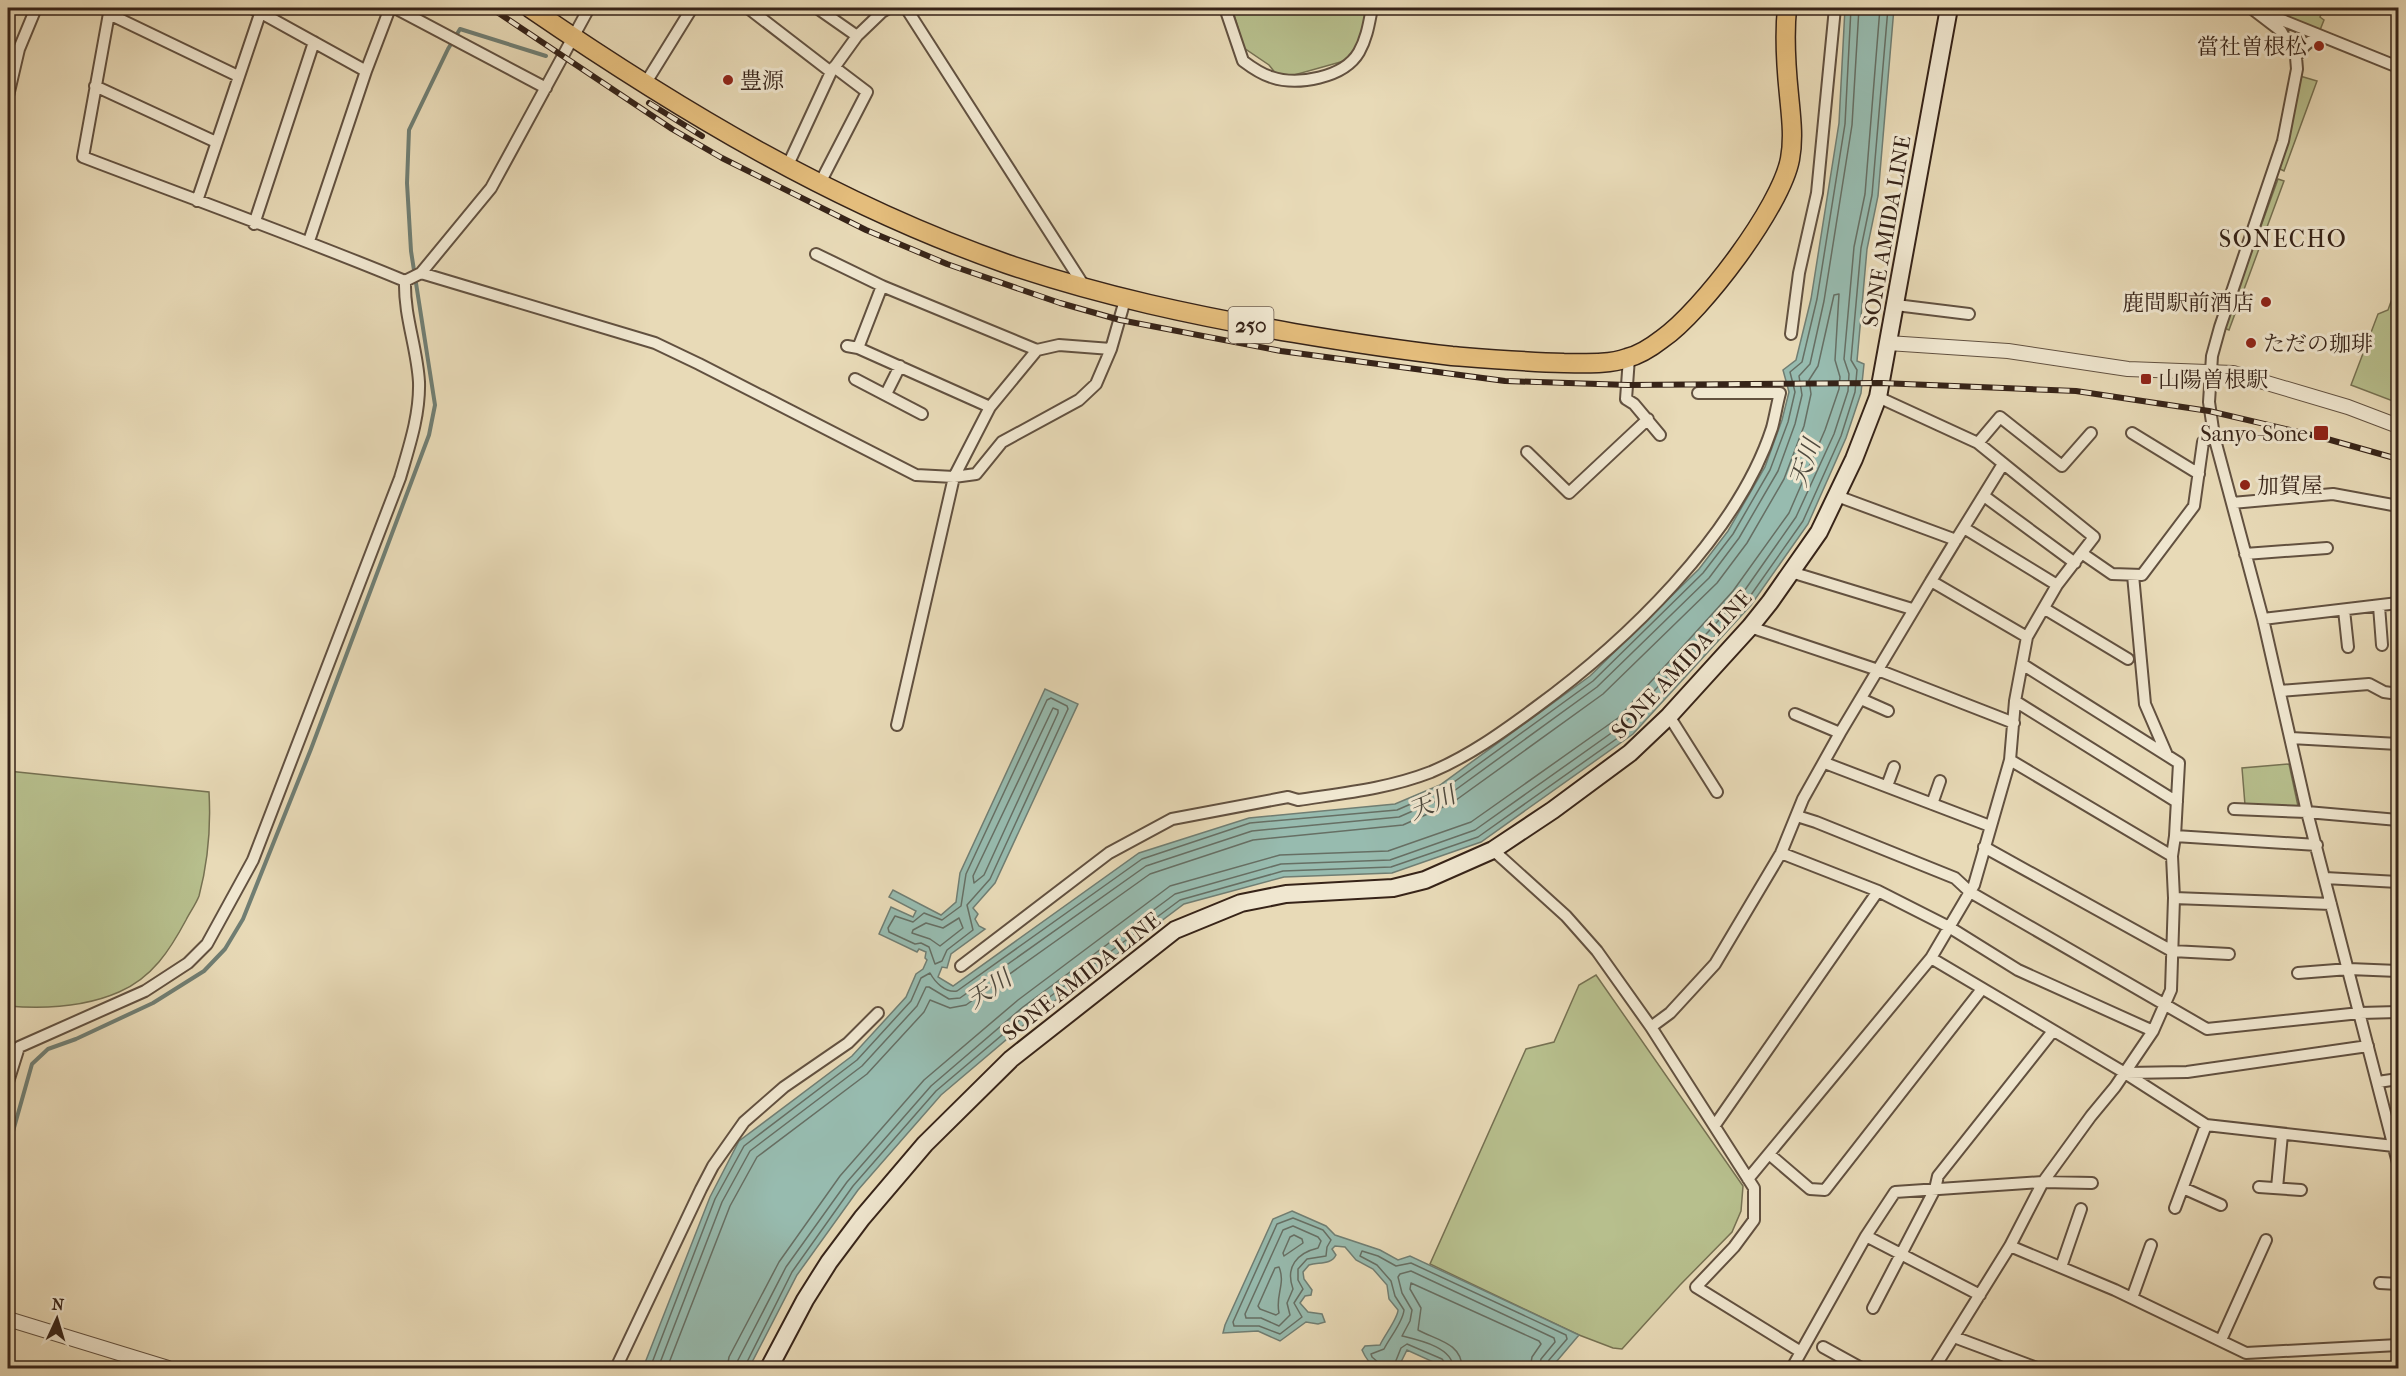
<svg xmlns="http://www.w3.org/2000/svg" width="2406" height="1376" font-family="'IM FELL French Canon','Noto Serif JP',serif">
	<style>
		.green { fill: #b7bf8d; stroke: #767152; stroke-width: 1.5 }
		.water { fill: #97bbaf; stroke: #707e73; stroke-width: 1.5 }
		.lines { fill: none; stroke-linecap: round; stroke-linejoin: round }
		.shore { stroke: #666f64; stroke-width: 1.5 }
		.stream { stroke: #707e73; stroke-width: 4 }
		.minor-casing { stroke: #625140; stroke-width: 14 }
		.tertiary-casing { stroke: #625140; stroke-width: 16 }
		.secondary-casing { stroke: #362318; stroke-width: 20 }
		.trunk-casing { stroke: #362318; stroke-width: 21 }
		.minor { stroke: #f0e7d0; stroke-width: 10 }
		.tertiary { stroke: #f0e7d0; stroke-width: 14 }
		.secondary { stroke: #f0e7d0; stroke-width: 16 }
		.trunk { stroke: #e4bd7c; stroke-width: 18 }
		.rail-casing { stroke: #362318; stroke-width: 6 }
		.rail { stroke: #f0e7d0; stroke-width: 4; stroke-dasharray: 11; stroke-linecap: butt }
		.poi-dot { fill: #8f2418; stroke: #f0e7d0; stroke-width: 2 }
		.labels { text-anchor: middle; stroke-width: 6; stroke-linejoin: round; paint-order: stroke }
		.shield { fill: #f0e7d0; stroke: #6e5e4f; stroke-width: 1.5 }
		.shield-label { font-size: 21px; font-weight: bold; fill: #362318 }
		.poi-label { font-size: 22px; fill: #362318; stroke: #f0e7d0; text-anchor: start }
		.street-label { font-size: 22px; fill: #362318; stroke: #f0e7d0 }
		.neighbourhood-label { font-size: 24px; letter-spacing: 1.5px; fill: #362318; stroke: #f0e7d0 }
		.water-label { font-size: 24px; font-style: italic; fill: #4e493e; stroke: #f0e7d0 }
	</style>
	<rect width="100%" height="100%" fill="#e8dab7"/>
	<filter id="stains"><feTurbulence type="fractalNoise" baseFrequency=".00333" numOctaves="4"/><feColorMatrix values="0 0 0 0 .2 0 0 0 0 .09 0 0 0 0 .02 0 0 0 .5 -.17"/></filter>
	<radialGradient id="worn" r=".72"><stop offset=".6" stop-color="#630" stop-opacity="0"/><stop offset="1" stop-color="#630" stop-opacity=".3"/></radialGradient>
	<path class="green" d="M1232,8H1379L1360,48L1344,61L1280,79L1269,65L1244,48Z
		M2266,8H2324L2320,17L2324,20L2320,30Z
		M2300,76L2317,81L2284,171L2278,168L2292,123Z
		M2278,179L2284,181L2229,330L2224,328Z
		M2398,282V403L2351,385L2378,314L2388,310Z
		M2289,764L2298,806L2245,805L2242,768Z
		M8,771L209,792C211,827 208,862 199,896C196,904 190,912 186,920C170,950 152,978 119,992C85,1007 45,1009 8,1006Z
		M1596,975L1743,1186L1741,1211L1732,1232L1680,1285L1622,1349L1613,1348L1579,1335L1430,1264L1526,1049L1554,1042L1579,985Z"/>
	<path class="water" d="M1845,8H1894L1878,196L1867,249L1857,361L1864,364L1861,393L1846,438L1808,524L1751,605L1633,734L1481,842L1392,873L1284,877L1184,904L1032,1018L941,1095L858,1190L797,1275L749,1368H643L710,1197L739,1141L852,1056L906,997L916,974L923,969L927,960L925,958L926,952L919,949L917,952L879,934L891,907L913,917L916,911L889,897L893,890L941,915L956,902L960,873L1045,689L1078,704L995,883L973,908L978,914L975,919L979,926L985,929L951,954L947,968L942,967L938,977L953,986L1139,853L1249,818L1395,804L1440,785L1590,676L1699,569L1728,531L1765,467L1782,420L1789,392L1783,370L1796,360L1811,299L1839,123Z
		M1292,1211L1326,1226L1335,1235L1380,1250L1398,1260L1410,1256L1579,1335L1551,1368H1438L1440,1365L1407,1350L1398,1368C1378,1369 1371,1370 1362,1350L1365,1346L1380,1345C1384,1336 1398,1318 1398,1310L1389,1299L1387,1285L1373,1269L1356,1260L1345,1247L1335,1246L1332,1249L1336,1255C1331,1265 1319,1262 1309,1265L1303,1272L1304,1279L1312,1290L1311,1295L1305,1296L1300,1303L1308,1312L1322,1314L1325,1322L1318,1324L1306,1322L1280,1341L1258,1331L1223,1333L1225,1325L1273,1219Z"/>
	<g class="lines">
		<path class="shore" d="M1051,698L1067,706L1068,709L990,879L967,905L973,930L947,950L942,961L935,964L929,947L921,943L915,944L889,932L888,928L895,916L913,922L924,913L942,920L961,906L966,874L1047,700Z
			M1053,708L1058,710V713L984,875L974,883L973,876Z
			M959,918L963,928L940,946L930,939L912,933L913,930L926,923L943,928Z
			M1293,1218L1323,1230L1331,1240L1327,1247L1326,1256L1307,1259L1298,1269V1280L1303,1289L1294,1303L1302,1317L1280,1334L1259,1326H1234L1233,1322L1277,1224Z
			M1293,1226L1318,1237L1321,1241L1318,1248C1297,1253 1285,1267 1293,1289L1287,1303L1290,1315L1279,1326L1261,1318H1246L1245,1314L1283,1230Z
			M1294,1235L1302,1239L1303,1243L1284,1256L1283,1253L1290,1237Z
			M1279,1267C1286,1284 1275,1295 1279,1313L1276,1315L1260,1309L1258,1306L1275,1268Z
			M650,1368L715,1199L744,1146L857,1060L911,1001L921,978L930,973C935,982 945,993 957,991L1142,859L1250,823L1397,810L1443,790L1593,681L1703,573L1733,534L1770,470L1788,422L1795,392L1790,372L1802,362L1817,299L1845,124L1851,8
			M658,1368L722,1202L750,1151L862,1066L917,1006L926,987H929L949,999L960,998L1146,866L1252,831L1399,817L1447,796L1597,687L1709,578L1739,538L1778,471L1795,424L1802,395L1799,376L1810,364L1824,301L1852,125L1859,8
			M667,1368L730,1206L757,1157L867,1074L924,1012L930,1000L950,1008L966,1005L1150,874L1253,840L1403,825L1452,803L1603,694L1717,583L1747,543L1784,479L1804,426L1811,394L1809,380L1818,366L1834,295L1839,294L1835,360L1840,377L1839,389L1825,430L1789,513L1733,591L1618,718L1471,822L1388,851L1280,855L1170,886L1018,1000L924,1080L840,1176L779,1262L729,1357L727,1368
			M736,1368L738,1360L786,1267L847,1182L931,1086L1023,1007L1175,894L1281,864L1390,860L1475,830L1624,724L1740,597L1796,517L1834,434L1848,391L1849,374L1844,359L1854,247L1865,194L1880,8
			M744,1368L792,1272L853,1186L936,1091L1028,1013L1180,900L1283,871L1391,867L1478,837L1629,730L1746,602L1803,521L1841,436L1855,392L1857,370L1851,360L1861,248L1872,195L1888,8
			M1380,1368L1379,1363L1372,1357L1371,1354L1384,1349C1390,1337 1403,1322 1404,1310L1395,1296L1391,1281L1377,1265L1360,1256L1362,1251L1378,1256L1396,1266L1411,1263L1566,1335L1567,1339L1549,1360L1546,1368
			M1393,1368L1401,1348L1407,1344L1442,1359L1445,1363V1368
			M1453,1368C1453,1347 1418,1340 1402,1336L1410,1321L1412,1310L1402,1293L1398,1277L1400,1274L1411,1271L1554,1338L1555,1342L1541,1359L1539,1368
			M1462,1368C1462,1343 1436,1340 1418,1330L1421,1308L1410,1289L1411,1283L1539,1341L1541,1344L1532,1357L1530,1368"/>
		<path class="stream" d="M8,1149L32,1064L48,1049L76,1039L153,1003L204,971L225,949L243,919L311,749L429,435L435,405L411,251L407,183L409,130L448,49L460,29L546,56"/>
		<g class="minor-casing">
			<path id="minor" d="M110,8L83,157C190,198 299,237 405,281
				M252,8L366,71
				M395,8L546,88
				M748,8L831,72
				M817,8L857,36L882,12L889,8
				M906,8L1086,289
				M1225,8L1243,61C1251,67 1261,74 1271,77C1297,86 1344,78 1359,52C1367,38 1369,23 1372,8
				M2251,8L2281,31L2296,57L2297,69L2283,141L2220,327L2212,356L2209,402L2214,436L2263,619L2307,812L2398,1163
				M109,14L238,76
				M2267,14L2398,67
				M2296,57C2304,45 2309,39 2323,38
				M645,84L692,8
				M95,86L216,142
				M8,96L19,49L36,8
				M787,167L831,72L857,36
				M820,183L867,92L834,67
				M197,201L262,8
				M254,224L314,42
				M309,241L366,71L390,8
				M816,254L882,286L1037,350
				M421,273L655,343L699,364L916,475L954,477L990,407L1037,350L1059,345L1111,349
				M405,281L421,273L491,188L589,8
				M1896,305L1969,314
				M1791,334L1799,273L1817,193L1835,8
				M847,346L858,348L990,407
				M858,348L882,286
				M1629,358L1626,399L1634,404L1660,435
				M855,379L922,414
				M886,394L900,366
				M1878,397L1978,443L2094,537L2057,585L2027,637L2015,701L2010,760L1974,885L1931,958L2125,1073L2206,1125L2394,1146
				M2132,433L2199,474
				M1978,443L2000,417L2062,466L2091,433
				M1527,452L1569,493L1648,419
				M1837,496L1956,540L2003,464
				M1984,496L2075,563
				M2232,503L2333,494L2398,506
				M1964,528L2057,585
				M2083,554L2112,574L2142,575L2194,506L2203,442L2214,436
				M2245,554L2327,548
				M1791,572L1912,609
				M2133,575L2145,704L2167,755
				M1931,581L1956,540
				M2379,606L2382,645
				M2045,609L2128,659
				M2344,610L2348,647
				M2263,619L2398,603
				M1750,627L1878,670L2014,723
				M2280,691L2369,684L2384,692L2398,694
				M1861,699L1888,711
				M2015,701L2177,802
				M1795,714L1840,733
				M1669,716L1717,792
				M897,725L954,477L976,474L1002,442L1079,400L1096,384L1111,349L1125,300
				M2291,738L2398,744
				M2010,760L2172,856
				M1825,763L1990,826
				M1887,786L1894,767
				M1932,804L1940,781
				M2234,809L2307,812L2398,820
				M1797,816L1816,822L1955,878L1970,892L2207,1029L2360,1013L2398,1012
				M2175,836L2317,845
				M1984,847L2172,951L2229,954
				M1493,850L1566,916L1597,951L1651,1027L1754,1188V1220L1734,1247L1696,1287L1801,1352
				M1781,853L1878,891L1949,927L2018,970L2153,1031
				M2325,878L2398,882
				M2174,898L2331,904
				M961,966L1109,853L1172,819L1288,797L1298,800C1344,793 1387,789 1431,772C1469,756 1501,733 1535,708C1624,643 1737,536 1772,428C1775,417 1777,404 1780,393H1698
				M2298,973L2349,969L2398,971
				M1651,1027L1670,1013L1715,964L1781,853L1803,799L1840,733L1931,581L2027,637
				M2126,1073L2187,1072L2368,1046
				M8,1082L19,1047L145,991L188,963L207,944L253,860L400,478C409,447 420,415 419,382C417,347 404,317 405,281
				M2378,1082L2398,1079
				M1715,1125L1878,891
				M1769,1154L1810,1189L1825,1190L1982,989
				M1748,1179L1931,958
				M2259,1187L2301,1190
				M2183,1188L2221,1205
				M2277,1188L2282,1134
				M2175,1208L2206,1125
				M1866,1236L1980,1295
				M2010,1246L2115,1290L2246,1353L2398,1345
				M2061,1267L2081,1209
				M2380,1283L2398,1284
				M2132,1298L2151,1245
				M1873,1308L1935,1189L1938,1176L2053,1031
				M1954,1337L2037,1368
				M2221,1340L2266,1240
				M1823,1347L1861,1368
				M616,1368L701,1189L713,1166L744,1122L784,1087L848,1043L878,1013
				M1792,1368L1866,1236L1895,1192L2043,1182L2092,1183
				M1934,1368L2010,1246L2043,1182L2091,1116L2115,1087L2153,1031L2171,990L2174,898L2172,856L2175,836L2179,763L2022,664"/>
		</g>
		<g class="tertiary-casing">
			<path id="tertiary" d="M1888,343L2008,351L2128,369L2233,373L2348,407L2398,426
				M8,1319L168,1368"/>
		</g>
		<g class="secondary-casing">
			<path id="secondary" d="M769,1368L805,1300L829,1262L862,1218L925,1144L1011,1059L1175,930L1241,903L1286,894L1393,888L1425,880L1493,850L1553,810L1630,753L1669,716L1750,627L1770,602L1819,532L1854,459L1878,397L1949,8"/>
		</g>
		<g class="trunk-casing">
			<path id="trunk" d="M530,8C679,110 835,204 1007,264C1101,296 1196,316 1294,333C1347,342 1399,350 1452,356C1490,359 1526,362 1564,363C1584,363 1608,365 1627,358C1639,355 1653,346 1662,339C1702,311 1781,207 1790,159C1794,138 1791,116 1789,95C1786,66 1784,37 1787,8"/>
		</g>
		<use href="#minor" class="minor"/>
		<use href="#tertiary" class="tertiary"/>
		<use href="#secondary" class="secondary"/>
		<use href="#trunk" class="trunk"/>
		<g class="rail-casing">
			<path id="rail" d="M491,8L672,129L722,158L866,230L947,264L1060,303L1120,320L1281,351L1505,381L1628,385L1881,383L2076,391L2209,411L2320,437L2398,459
				M649,103L702,136"/>
		</g>
		<use href="#rail" class="rail"/>
	</g>
	<g class="poi-dot">
		<circle cx="2319" cy="46" r="6"/>
		<circle cx="728" cy="80" r="6"/>
		<circle cx="2266" cy="302" r="6"/>
		<circle cx="2251" cy="343" r="6"/>
		<rect x="2140" y="373" width="12" height="12" rx="3"/>
		<rect x="2313" y="425" width="16" height="16" rx="3"/>
		<circle cx="2245" cy="485" r="6"/>
	</g>
	<g class="labels">
		<rect class="shield" x="1228.5" y="307" width="45" height="36" rx="4.5"/>
		<g class="shield-label">
			<text x="1251" y="332">250</text>
		</g>
		<g class="poi-label">
			<text x="2307" y="54" text-anchor="end">當社曽根松</text>
			<text x="740" y="88">豊源</text>
			<text x="2254" y="310" text-anchor="end">鹿間駅前酒店</text>
			<text x="2263" y="351">ただの珈琲</text>
			<text x="2158" y="387">山陽曽根駅</text>
			<text x="2308" y="441" text-anchor="end">Sanyo-Sone</text>
			<text x="2257" y="493">加賀屋</text>
		</g>
		<g class="street-label">
			<text transform="translate(1886 231) rotate(-80)" y="8">SONE AMIDA LINE</text>
			<text transform="translate(1681 664) rotate(-47)" y="8">SONE AMIDA LINE</text>
			<text transform="translate(1081 976) rotate(-38)" y="8">SONE AMIDA LINE</text>
		</g>
		<g class="neighbourhood-label">
			<text x="2283" y="247">SONECHO</text>
		</g>
		<g class="water-label">
			<text transform="translate(1805 463) rotate(-71)" y="8">天川</text>
			<text transform="translate(1432 803) rotate(-23)" y="8">天川</text>
			<text transform="translate(989 989) rotate(-34)" y="8">天川</text>
		</g>
	</g>
	<rect width="2406" height="1376" fill="none" stroke="#e8dab7" stroke-width="30"/>
	<rect x="9" y="9" width="2388" height="1358" fill="none" stroke="#362318" stroke-width="3"/>
	<rect x="15" y="15" width="2376" height="1346" fill="none" stroke="#362318" stroke-width="1.5"/>
	<g transform="translate(57 1319) rotate(4)" stroke="#f0e7d0" stroke-width="4.5" paint-order="stroke">
	<path d="M0-4.5L10 22L0 15L-10 22Z" fill="#362318"/>
	<text y="-9" font-size="16" font-weight="bold" text-anchor="middle" fill="#362318">N</text>
	</g>
	<rect width="100%" height="100%" filter="url(#stains)"/>
	<rect width="100%" height="100%" fill="url(#worn)"/>
</svg>
